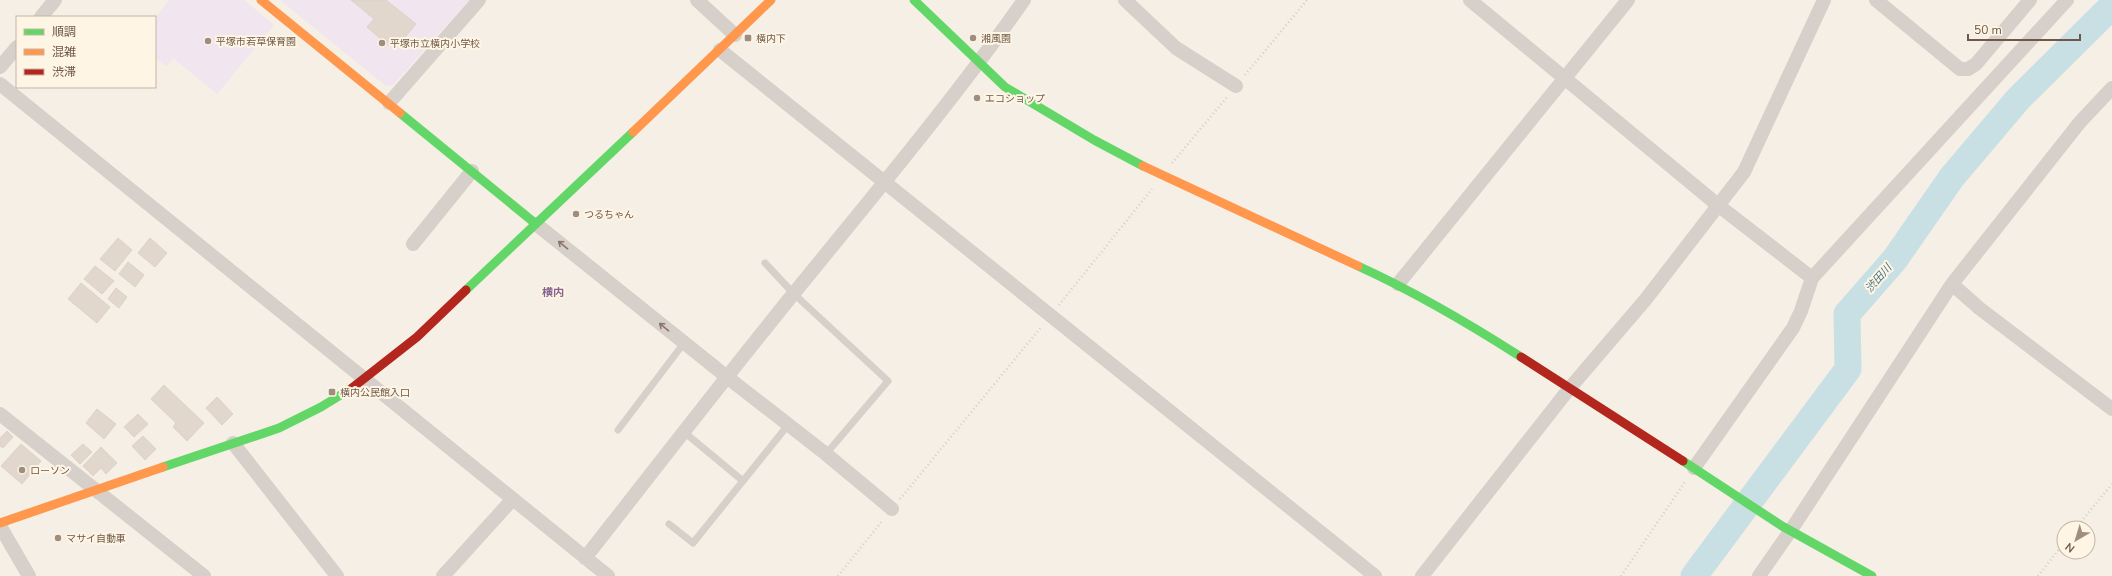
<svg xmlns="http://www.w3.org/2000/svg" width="2112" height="576" font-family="'Nunito Sans','Noto Sans JP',sans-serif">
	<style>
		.education { fill: #f1e5ef }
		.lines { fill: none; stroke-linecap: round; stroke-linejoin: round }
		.river { stroke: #c8e0e4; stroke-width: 27 }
		.building { fill: #e1d7cd; stroke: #ddd2c8 }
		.path { stroke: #d5cfc8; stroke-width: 2.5; stroke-dasharray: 1 3; stroke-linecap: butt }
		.lane { stroke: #d7cfc9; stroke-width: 7 }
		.street { stroke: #d7cfc9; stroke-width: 14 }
		.fast { stroke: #63d668; stroke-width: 9 }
		.slow { stroke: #ff974d; stroke-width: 9 }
		.jam { stroke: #b3261e; stroke-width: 9 }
		.oneway { stroke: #8a7668 }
		.poi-dot { fill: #9f8d7f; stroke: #fef5e5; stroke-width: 1.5 }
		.labels { text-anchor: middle; stroke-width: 4; stroke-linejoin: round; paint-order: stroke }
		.poi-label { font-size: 10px; fill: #705848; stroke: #fef5e5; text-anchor: start }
		.water-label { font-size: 11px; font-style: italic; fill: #437583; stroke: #fef5e5 }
		.neighbourhood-label { font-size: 11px; font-weight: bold; fill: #856493; stroke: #fef5e5 }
	</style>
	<rect width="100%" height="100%" fill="#f5efe5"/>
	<path class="education" d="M169,0H244L274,25L217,94L173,58L166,66L155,58V18Z
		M280,0H469L393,85L386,86Z"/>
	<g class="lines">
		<path class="river" d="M1694,576L1848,369L1847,314L1895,259L1952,177L2019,98L2112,6"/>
	</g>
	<path class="building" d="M351,0H386L416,24L402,41L396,37L389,46L367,27L374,19Z
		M118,238L132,250L115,271L100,259Z
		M150,238L167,253L155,267L138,253Z
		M128,262L144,275L135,287L119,274Z
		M95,266L114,281L102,294L84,279Z
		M81,283L110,307L97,323L68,299Z
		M116,288L127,297L119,308L108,299Z
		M164,385L204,423L187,441L173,427L176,423L151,399Z
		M217,397L233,414L222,425L206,408Z
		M97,409L116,424L104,439L86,423Z
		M138,414L148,424L134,437L124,427Z
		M7,431L13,437L3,448L0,446V438Z
		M143,436L156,449L145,460L132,446Z
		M21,444L41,461L22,484L1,466Z
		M83,444L92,452L80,464L71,455Z
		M101,447L117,463L106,474L101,468L93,476L83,466Z"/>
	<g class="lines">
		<path class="path" d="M1245,75L1307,0
			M1172,163L1228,96
			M1059,305L1152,189
			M900,499L1042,326
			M2076,528L2112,484
			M838,576L883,520
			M1621,576L1685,482
			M2038,576L2064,543"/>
		<path class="lane" d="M765,263L794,294L888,381L826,454
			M618,430L684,343
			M684,432L743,481
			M669,524L693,543L788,425"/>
		<path class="street" d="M697,0L735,35
			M1125,0L1176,48L1236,86
			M1470,0L1719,206L1812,278
			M1876,0L1960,69H1968L1976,64L2030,0
			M41,17L55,0
			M720,50L1375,576
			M0,67L17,47
			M0,84L608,576
			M389,103L479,0
			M536,224L727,377L826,454L892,509
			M413,244L472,171
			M1398,284L1628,0
			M1952,284L1979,308L2112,409
			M0,414L204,576
			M233,443L337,576
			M1694,468L1793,328L1801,311L1812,278L2067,0
			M0,526L29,576
			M585,558C652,473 718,387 786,303C867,203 950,105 1024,0
			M443,576L512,500
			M1422,576L1569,389L1646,299L1744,172L1824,0
			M1759,576L1791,530L1952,284L2080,122L2112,88"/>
		<path class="fast" d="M914,0L1005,87L1094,140L1143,166
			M400,113L536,224
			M1358,266C1415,292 1468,323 1521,357
			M466,290L633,132
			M1683,461L1782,526L1872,576
			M163,467L279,428L321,407L352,388"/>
		<path class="slow" d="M261,0L400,113
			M633,132L771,0
			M1143,166L1358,266
			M0,523L163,467"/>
		<path class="jam" d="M1521,357L1683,461
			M352,388L417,337L466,290"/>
	</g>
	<defs><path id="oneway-shaft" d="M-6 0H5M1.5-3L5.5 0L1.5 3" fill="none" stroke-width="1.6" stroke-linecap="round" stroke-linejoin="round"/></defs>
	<g class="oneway">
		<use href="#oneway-shaft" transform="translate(563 245) rotate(-141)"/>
		<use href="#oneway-shaft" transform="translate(664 327) rotate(-141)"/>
	</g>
	<g class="poi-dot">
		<rect x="744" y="34" width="8" height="8" rx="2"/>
		<circle cx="973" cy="38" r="4"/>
		<circle cx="208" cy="41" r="4"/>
		<circle cx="382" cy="43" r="4"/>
		<circle cx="977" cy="98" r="4"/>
		<circle cx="576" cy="214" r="4"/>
		<rect x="328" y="388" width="8" height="8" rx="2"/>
		<circle cx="22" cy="470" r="4"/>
		<circle cx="58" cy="538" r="4"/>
	</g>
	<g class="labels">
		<g class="poi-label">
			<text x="756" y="42">横内下</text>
			<text x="981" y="42">湘風園</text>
			<text x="216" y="45">平塚市若草保育園</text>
			<text x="390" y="47">平塚市立横内小学校</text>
			<text x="985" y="102">エコショップ</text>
			<text x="584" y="218">つるちゃん</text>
			<text x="340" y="396">横内公民館入口</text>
			<text x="30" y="474">ローソン</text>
			<text x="66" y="542">マサイ自動車</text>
		</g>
		<g class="water-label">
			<text transform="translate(1878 278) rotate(-49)" y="4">渋田川</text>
		</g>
		<g class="neighbourhood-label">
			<text x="553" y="296">横内</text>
		</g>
	</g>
	<rect x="16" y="16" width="140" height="72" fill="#fef5e5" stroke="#c5b6a6"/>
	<rect x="24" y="29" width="20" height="6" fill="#63d668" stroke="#c5b6a6"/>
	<text x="52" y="36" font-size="12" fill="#705848">順調</text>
	<rect x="24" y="49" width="20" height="6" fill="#ff974d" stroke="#c5b6a6"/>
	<text x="52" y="56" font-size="12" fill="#705848">混雑</text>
	<rect x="24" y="69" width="20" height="6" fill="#b3261e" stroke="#c5b6a6"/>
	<text x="52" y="76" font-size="12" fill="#705848">渋滞</text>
	<g transform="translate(2076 540) rotate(218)"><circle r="19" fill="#fef5e5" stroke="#c5b6a6"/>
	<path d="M0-3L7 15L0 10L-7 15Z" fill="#9f8d7f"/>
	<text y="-6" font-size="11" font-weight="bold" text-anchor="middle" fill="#705848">N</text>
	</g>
	<path d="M1968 34v6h112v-6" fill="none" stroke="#705848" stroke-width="2"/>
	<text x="1974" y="34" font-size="12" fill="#705848" stroke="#fef5e5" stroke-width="3" paint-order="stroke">50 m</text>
</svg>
